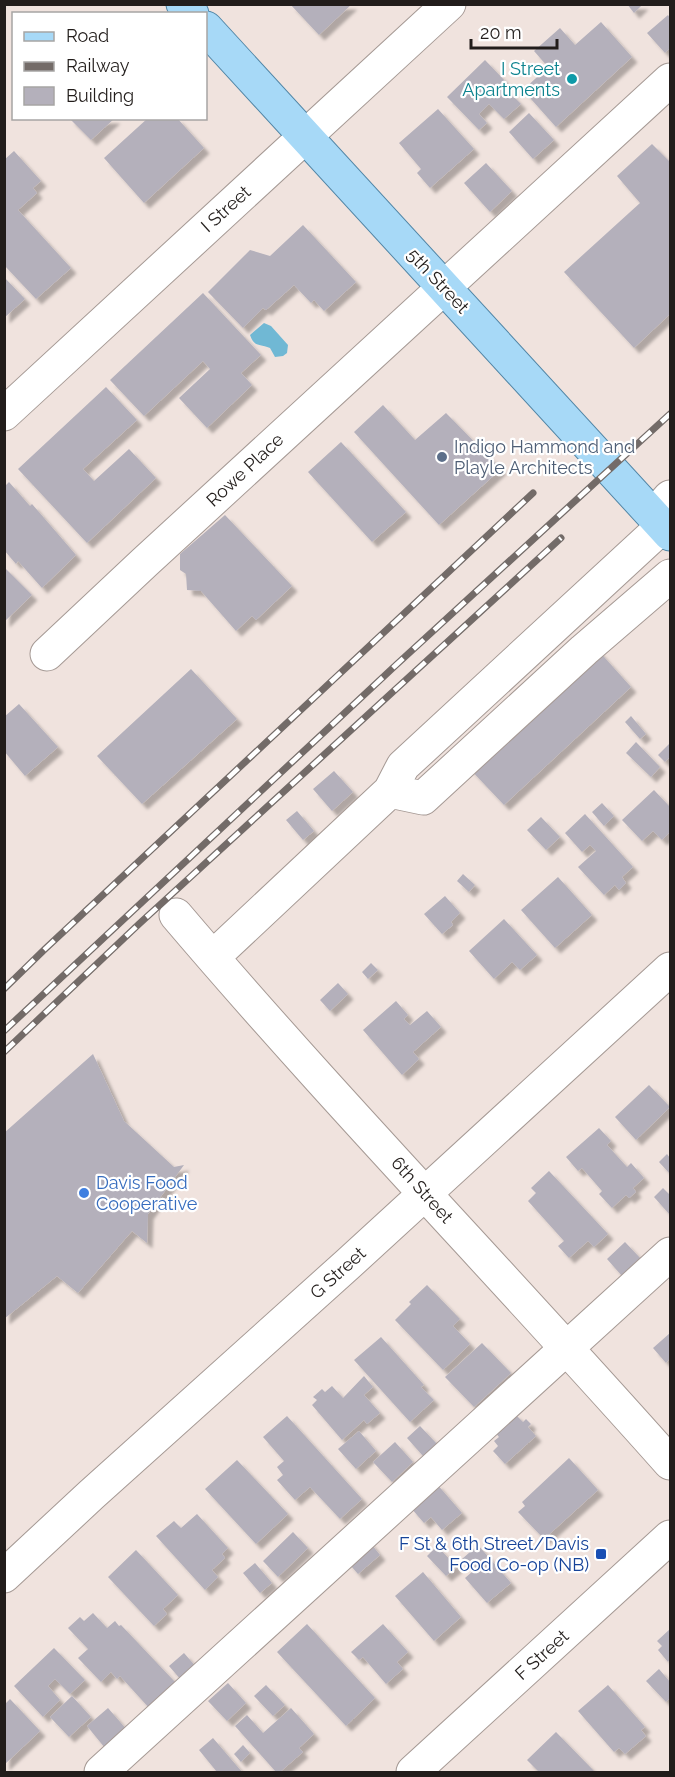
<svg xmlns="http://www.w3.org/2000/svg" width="675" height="1777" font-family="Raleway,sans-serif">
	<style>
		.water { fill: #70b8d4 }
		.building { fill: #b4b0bb; filter: url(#shadow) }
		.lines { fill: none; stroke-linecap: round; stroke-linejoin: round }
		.minor-casing { stroke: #a59994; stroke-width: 35 }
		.major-casing { stroke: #5286a6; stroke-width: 35 }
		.minor { stroke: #fff; stroke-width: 33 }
		.major { stroke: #a7d9f7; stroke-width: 33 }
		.rail-casing { stroke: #736b68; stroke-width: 7 }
		.rail { stroke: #fff; stroke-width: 4.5; stroke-dasharray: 14; stroke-linecap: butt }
		.culture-dot { fill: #0f9aa8; stroke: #fff; stroke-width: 2 }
		.service-dot { fill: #5c6f8a; stroke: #fff; stroke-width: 2 }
		.shop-dot { fill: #3f7fe0; stroke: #fff; stroke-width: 2 }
		.transit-dot { fill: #1a4fb4; stroke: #fff; stroke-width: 2 }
		.labels { text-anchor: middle; stroke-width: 4.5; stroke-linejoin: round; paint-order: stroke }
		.culture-label { font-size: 18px; fill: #0d838f; stroke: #fff; text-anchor: end }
		.street-label { font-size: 18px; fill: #221d1b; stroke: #fff }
		.service-label { font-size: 18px; fill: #4e5e75; stroke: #fff; text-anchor: start }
		.shop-label { font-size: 18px; fill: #366cbe; stroke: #fff; text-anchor: start }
		.transit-label { font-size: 18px; fill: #164399; stroke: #fff; text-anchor: end }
	</style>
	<defs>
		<filter id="shadow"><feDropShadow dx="5.5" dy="5.5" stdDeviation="1.5" flood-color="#0004"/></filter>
	</defs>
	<rect width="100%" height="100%" fill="#f0e3de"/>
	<path class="water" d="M264,323L271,326L288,345L287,353L283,356L275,357L270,348C259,344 254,347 250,335Z"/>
	<path class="building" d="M290,4H352L319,35Z
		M627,4H643L634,13Z
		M668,15L670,18V48L665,53L647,33Z
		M601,22L632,57L556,127L523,90L548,67L534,51L560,28L575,45Z
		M485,60L507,83L503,86L521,104L504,119L489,104L479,114L487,123L479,130L447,97Z
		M438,109L474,149L430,188L417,173L421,169L399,143Z
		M529,113L554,140L533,159L509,132Z
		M69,118H115L91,140Z
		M148,118H177L204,148L144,203L104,158Z
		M652,144L670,162V314L634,348L564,272L640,203L617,176Z
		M14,151L41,181L33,188L37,193L18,210L71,268L36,299L4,265V160Z
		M486,163L512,191L490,212L464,183Z
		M303,225L356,282L324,311L314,300L311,303L294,285L266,310L263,308L243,328L208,292L250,250L270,256Z
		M4,277L25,299L4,318Z
		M203,293L261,355L241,373L252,385L207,428L179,398L210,369L203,361L144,416L110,380Z
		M106,387L137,420L83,469L94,481L129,449L156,478L87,543L18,469Z
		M383,405L415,440L446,413L501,469L439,525L354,432Z
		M341,442L406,512L372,542L308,472Z
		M9,482L30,506L32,504L76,555L42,588L18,561L16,564L4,550V487Z
		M225,515L292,586L256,620L252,616L236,631L201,591L187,590L186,574L180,570V554Z
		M4,567L32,595L4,622Z
		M596,648L631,687L504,805L468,767Z
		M191,669L237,719L142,804L97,756Z
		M19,704L58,747L25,776L4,751V717Z
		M631,716L646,734L640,739L625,722Z
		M636,742L660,767L651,777L626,753Z
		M670,743V757L665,762L658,755Z
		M334,771L353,792L332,811L313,789Z
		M654,790L670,807V832L662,840L653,831L642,841L622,820Z
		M602,803L614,816L604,826L592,812Z
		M297,811L314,831L303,840L286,820Z
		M585,814L633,867L622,877L626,883L619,890L615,885L604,895L578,867L596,851L590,845L582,852L565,833Z
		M541,817L560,837L546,850L527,830Z
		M463,874L475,885L469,892L457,881Z
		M558,877L592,915L555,948L521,910Z
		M445,896L460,913L451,922L453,925L442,934L424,914Z
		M504,919L537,955L520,970L512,962L494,979L469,951Z
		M371,963L378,970L368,979L362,972Z
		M338,983L348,994L330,1011L320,1000Z
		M396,1001L408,1015L404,1019L410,1025L427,1011L441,1027L413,1052L419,1059L402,1075L363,1030Z
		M93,1054L124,1121L174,1167L184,1165L148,1214L147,1243L132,1231L78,1293L57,1276L4,1319V1133Z
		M649,1085L670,1107L636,1140L615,1117Z
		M599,1128L611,1141L607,1145L627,1167L631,1163L644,1178L633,1188L636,1192L629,1198L626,1195L612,1208L599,1194L602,1191L582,1168L578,1171L566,1157Z
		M667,1154L670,1158V1174L659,1162Z
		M549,1171L608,1234L594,1247L588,1241L569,1258L558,1246L564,1241L528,1201L536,1193L531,1188Z
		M663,1188L670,1195V1215L654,1197Z
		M625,1242L641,1259L622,1276L607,1259Z
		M427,1285L460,1319L453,1326L470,1344L443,1370L395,1320L411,1304L409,1302Z
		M670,1333V1358L666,1363L653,1348Z
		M381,1337L424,1385L421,1387L434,1400L410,1422L354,1360Z
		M482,1343L511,1373L474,1407L445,1377Z
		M364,1376L373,1387L364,1395L380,1413L367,1424L364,1420L342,1440L312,1405L317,1400L313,1397L322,1389L325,1392L332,1386L343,1398Z
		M514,1413L523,1422L526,1419L531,1424L528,1427L536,1436L505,1464L493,1451L498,1446L494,1441L499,1437L494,1431Z
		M287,1416L362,1499L340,1519L310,1487L295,1500L277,1480L283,1475L277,1467L284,1461L263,1437Z
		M420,1426L437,1444L423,1456L407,1438Z
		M359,1431L376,1451L356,1469L338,1449Z
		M395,1442L413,1462L392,1482L373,1462Z
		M569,1458L598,1490L544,1539L518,1512L525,1506L522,1502Z
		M237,1460L288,1514L256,1544L205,1489Z
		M436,1483L462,1513L442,1530L431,1517L424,1523L411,1508Z
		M197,1514L228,1548L222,1554L225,1558L212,1570L218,1577L205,1590L156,1536L174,1521L181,1528Z
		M293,1532L308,1548L278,1577L263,1561Z
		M368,1540L380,1555L358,1574L345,1559Z
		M478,1545L511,1583L487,1603L465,1578L473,1571L462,1559Z
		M437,1546L457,1567L446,1576L427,1556Z
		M136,1550L178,1595L163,1609L167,1614L154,1626L108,1577Z
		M255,1563L272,1583L260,1593L243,1573Z
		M423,1572L461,1617L434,1641L395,1596Z
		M93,1613L107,1628L115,1621L119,1626L121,1625L175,1682L160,1695L163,1699L151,1710L120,1676L117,1679L111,1672L101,1682L78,1658L88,1649L68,1628L80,1617L84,1621Z
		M307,1624L375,1698L346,1726L277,1652Z
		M383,1624L408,1652L397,1662L403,1669L386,1684L363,1657L359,1660L351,1652Z
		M670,1629V1659L668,1662L658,1650L662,1646L657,1641Z
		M54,1648L85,1680L70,1694L55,1679L48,1686L60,1700L43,1717L14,1686Z
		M184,1653L197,1668L182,1681L169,1666Z
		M659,1669L670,1682V1698L666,1702L646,1681Z
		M228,1683L246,1703L227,1721L208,1701Z
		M266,1685L285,1705L273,1716L254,1696Z
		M608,1685L645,1727L641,1730L646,1736L625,1754L619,1748L614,1752L578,1711Z
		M72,1696L91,1717L69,1737L50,1717Z
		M10,1699L40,1731L4,1765V1705Z
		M108,1708L127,1730L105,1748L87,1726Z
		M291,1708L314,1734L299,1748L303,1752L280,1772H276L235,1726L247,1715L263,1733Z
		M556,1732L595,1772H539L527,1760Z
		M213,1738L242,1772H217L199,1750Z
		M243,1745L250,1753L241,1762L234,1754Z"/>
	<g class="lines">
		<g class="minor-casing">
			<path id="minor" d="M4,414L449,4
				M654,515L670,497
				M47,654L145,562L670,80
				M390,791L423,798L584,650L670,576
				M176,915C335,1102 507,1279 670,1463
				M213,957L390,791L403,766L663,526
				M4,1576L91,1495L348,1264L670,969
				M101,1772L670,1254
				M413,1772L670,1537"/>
		</g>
		<g class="major-casing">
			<path id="major" d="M183,4L192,14
				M206,28L670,534"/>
		</g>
		<use href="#minor" class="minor"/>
		<use href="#major" class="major"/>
		<g class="rail-casing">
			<path id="rail" d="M4,989L45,949L533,493
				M4,1031L396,665L670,414
				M4,1052L139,924L561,538"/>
		</g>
		<use href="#rail" class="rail"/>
	</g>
	<circle class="culture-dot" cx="572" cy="79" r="6"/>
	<circle class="service-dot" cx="442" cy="457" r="6"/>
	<circle class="shop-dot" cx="84" cy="1193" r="6"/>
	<rect class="transit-dot" x="595" y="1548" width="12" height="12" rx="3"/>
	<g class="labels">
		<g class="culture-label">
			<text x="560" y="75">I Street<tspan x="560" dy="21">Apartments</tspan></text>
		</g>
		<g class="street-label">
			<text transform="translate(226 209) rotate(-42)" y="6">I Street</text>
			<text transform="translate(438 281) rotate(47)" y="6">5th Street</text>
			<text transform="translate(245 470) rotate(-43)" y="6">Rowe Place</text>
			<text transform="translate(422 1190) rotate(48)" y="6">6th Street</text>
			<text transform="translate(338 1273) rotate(-42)" y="6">G Street</text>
			<text transform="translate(542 1655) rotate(-42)" y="6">F Street</text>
		</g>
		<g class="service-label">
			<text x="454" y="453">Indigo Hammond and<tspan x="454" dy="21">Playle Architects</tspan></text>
		</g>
		<g class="shop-label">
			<text x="96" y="1189">Davis Food<tspan x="96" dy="21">Cooperative</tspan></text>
		</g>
		<g class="transit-label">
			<text x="589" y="1550">F St &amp; 6th Street/Davis<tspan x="589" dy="21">Food Co-op (NB)</tspan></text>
		</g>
	</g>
	<rect width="675" height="1777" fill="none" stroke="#221d1b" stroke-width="12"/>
	<rect x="12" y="12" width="195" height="108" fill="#ffffff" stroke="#a7a5a4" stroke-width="1.5"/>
	<rect x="24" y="32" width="30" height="9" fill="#a7d9f7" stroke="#a7a5a4" stroke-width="1.5"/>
	<text x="66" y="42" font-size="18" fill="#221d1b">Road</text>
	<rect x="24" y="62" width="30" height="9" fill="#736b68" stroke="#a7a5a4" stroke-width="1.5"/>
	<text x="66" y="72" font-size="18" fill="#221d1b">Railway</text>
	<rect x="24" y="87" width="30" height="18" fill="#b4b0bb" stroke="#a7a5a4" stroke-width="1.5"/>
	<text x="66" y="102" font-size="18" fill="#221d1b">Building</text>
	<path d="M471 39v9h86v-9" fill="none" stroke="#221d1b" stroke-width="3"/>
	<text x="480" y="39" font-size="18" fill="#221d1b" stroke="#ffffff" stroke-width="4.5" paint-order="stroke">20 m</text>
</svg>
